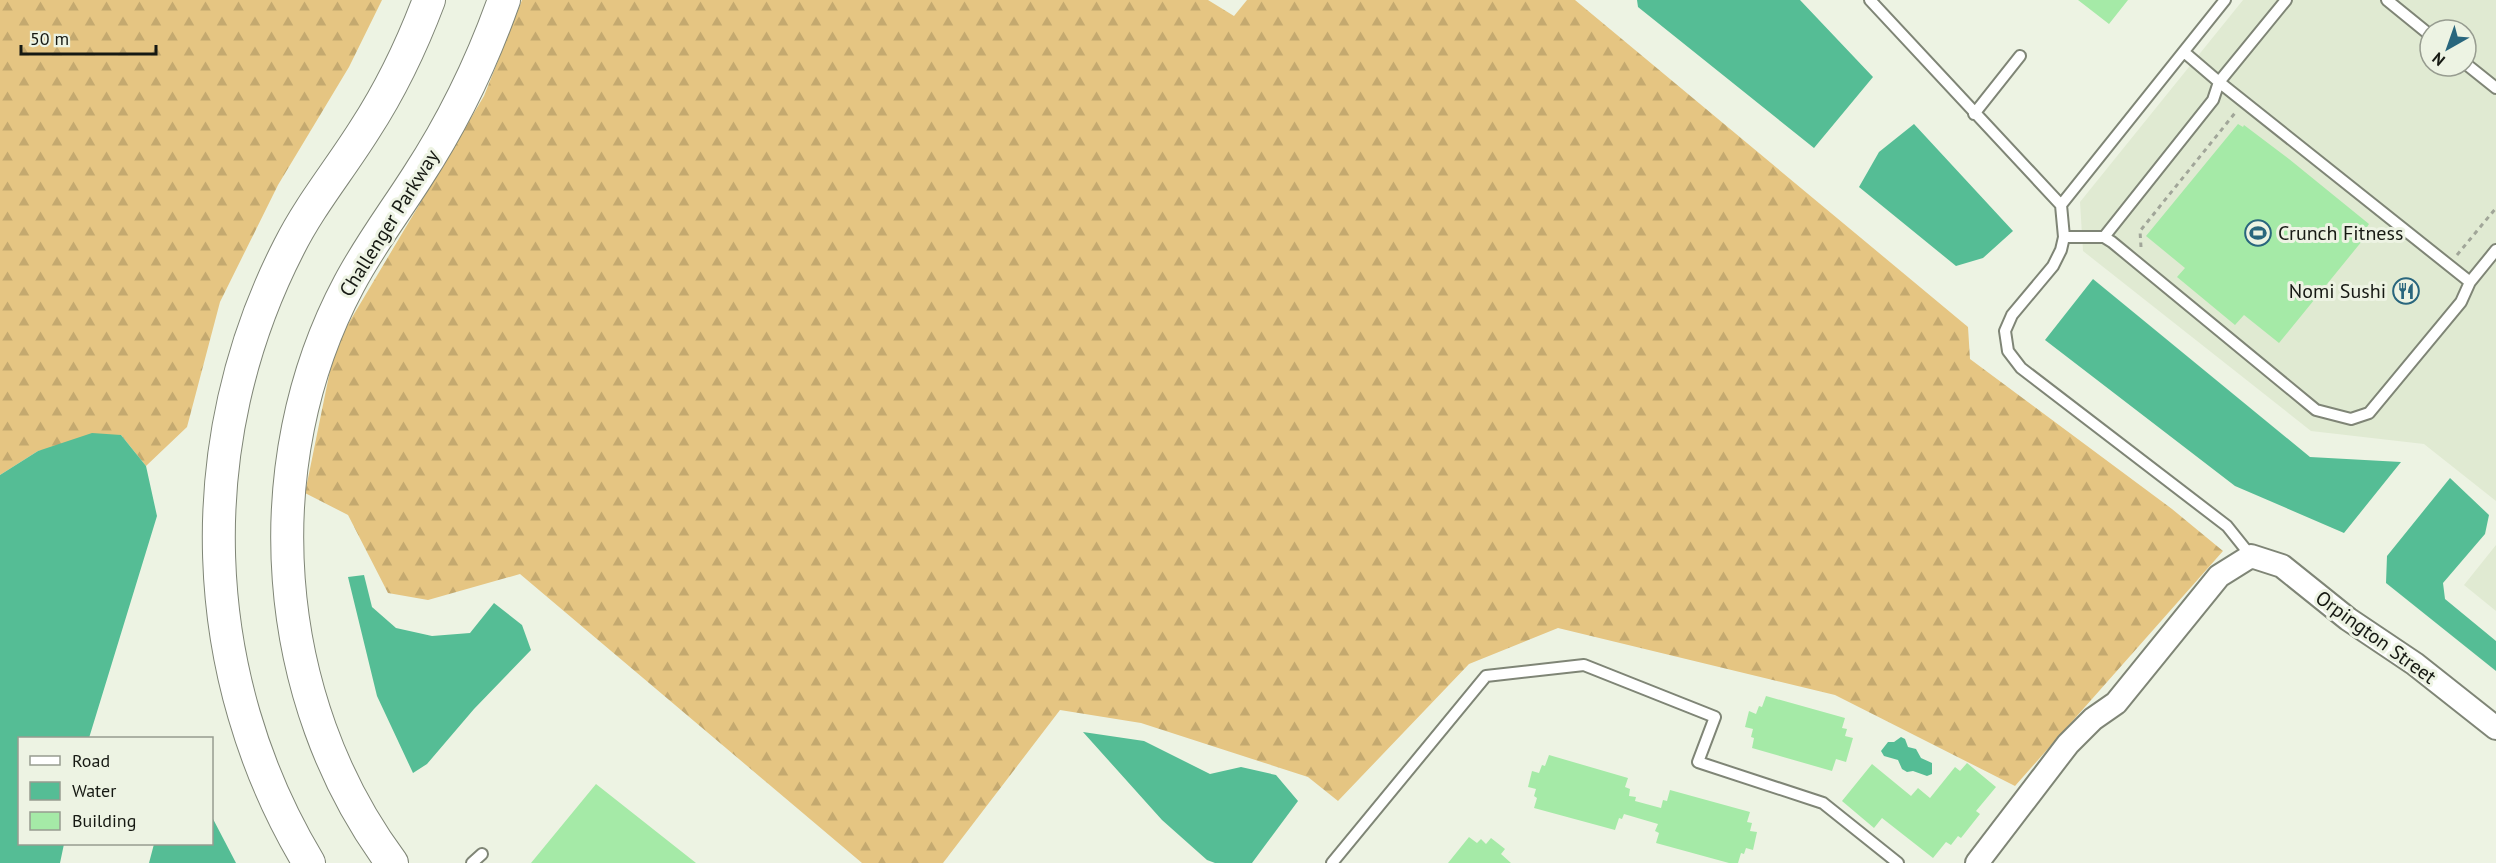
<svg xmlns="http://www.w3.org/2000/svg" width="2496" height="863" font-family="'PT Sans',sans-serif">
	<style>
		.built { fill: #e0ead2; fill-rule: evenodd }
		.forest { fill: url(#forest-firs) }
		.water { fill: #55bd95 }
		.building { fill: #a5eaa7 }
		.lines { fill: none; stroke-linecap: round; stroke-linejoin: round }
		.service-casing { stroke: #7f8576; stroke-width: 14 }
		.minor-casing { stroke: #7f8576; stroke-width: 26 }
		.secondary-casing { stroke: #7f8576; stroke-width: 34 }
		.path { stroke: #a1a699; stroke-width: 3; stroke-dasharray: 4.5 4.5; stroke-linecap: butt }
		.service { stroke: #fff; stroke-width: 10 }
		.minor { stroke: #fff; stroke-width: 22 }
		.secondary { stroke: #fff; stroke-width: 32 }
		.labels { text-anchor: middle; stroke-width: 6; stroke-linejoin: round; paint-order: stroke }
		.street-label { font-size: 20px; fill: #161913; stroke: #edf3e3 }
		.poi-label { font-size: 20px; fill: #161913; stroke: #edf3e3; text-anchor: start }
	</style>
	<defs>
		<pattern id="forest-firs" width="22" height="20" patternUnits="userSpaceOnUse" patternTransform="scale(1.5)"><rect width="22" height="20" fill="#e5c582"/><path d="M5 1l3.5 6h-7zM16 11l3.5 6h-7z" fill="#c4a96f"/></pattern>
	</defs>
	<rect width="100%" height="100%" fill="#edf3e3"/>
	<path class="built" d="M2243,0H2496V501L2424,444L2311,431L2083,251L2080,202ZM2430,30H2466V66H2430Z
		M2496,545V611L2464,585Z"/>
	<path class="forest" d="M0,0H382L349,67L278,185L220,302L187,427L146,466L121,435L38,451L0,475Z
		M522,0H1208L1234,16L1247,0H1575L1968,327L1970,359L2172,509L2223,551L2015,786L1835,695L1558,628L1469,664L1338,801L1308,777L1141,723L1060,710L943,863H862L520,574L428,600L388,593L348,515L305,493L335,346L484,96Z"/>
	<path class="water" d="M1637,0H1800L1873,77L1814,148L1638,7Z
		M1914,124L2013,231L1983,258L1956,266L1859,187L1879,152Z
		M2093,279L2310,457L2401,462L2344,533L2235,486L2045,340Z
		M92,433L121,435L146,466L157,516L89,738H20V844H64L60,863H0V475L38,451Z
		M2450,478L2489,515L2485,534L2443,583L2445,599L2496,641V671L2386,583L2387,556Z
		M364,575L372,607L396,628L432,636L470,633L494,603L522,625L531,650L474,709L427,764L413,773L377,696L348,577Z
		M1083,732L1144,741L1210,774L1241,767L1276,775L1298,801L1252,863H1215L1207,860L1162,820Z
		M1901,737L1905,739L1908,747L1916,749L1921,758L1932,763V774L1927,776L1913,771L1907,772L1902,769L1898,760L1884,756L1881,751L1888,742H1894Z
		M212,817L236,863H149L154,844H212Z"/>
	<path class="building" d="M2078,0H2128L2109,24Z
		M2238,124L2243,127L2244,125L2289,159L2369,224L2367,227L2371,230L2279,343L2244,315L2235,325L2177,277L2185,268L2146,236Z
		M1766,696L1845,718L1842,728L1847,729L1845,736L1853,738L1846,762L1836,759L1832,771L1752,748L1754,738L1751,737L1753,729L1745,727L1749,711L1756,714L1759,706L1762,707Z
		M1549,755L1628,778L1625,787L1630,789L1629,796L1636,797L1635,801L1661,808L1663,800L1667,801L1670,790L1750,812L1747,822L1752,823L1750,831L1757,832L1753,850L1746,848L1744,854L1741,853L1738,863H1729L1656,843L1659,833L1655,831L1658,824L1624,814L1622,819L1619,818L1615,830L1534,808L1537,798L1534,796L1536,789L1528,787L1532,771L1539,773L1542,765L1545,766Z
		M1967,763L1996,787L1976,811L1980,814L1961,838L1958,836L1951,845L1946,842L1933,858L1882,818L1874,828L1842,801L1872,764L1911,796L1918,788L1930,798L1955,767L1960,771Z
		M596,784L696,863H531Z
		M1469,837L1477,843L1481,839L1486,844L1491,838L1505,849L1501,854L1511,863H1448Z"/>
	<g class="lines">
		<g class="service-casing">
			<path id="service" d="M1870,0L2061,205L2064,237L2061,250L2053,266L2012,315L2005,331L2008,351L2021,368L2227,526L2251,556
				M2387,0L2430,35
				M2184,52L2219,82L2470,282
				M2466,64L2496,88
				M1974,114L2020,56
				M2061,205L2225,0
				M2064,237H2104L2112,242L2316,410L2351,419L2369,413L2461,302L2470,282L2496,250
				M2104,237L2213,100L2219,82L2286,0
				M472,863L482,854
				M1332,863L1486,676L1584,665L1715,717L1698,762L1823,803L1898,863"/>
		</g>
		<g class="minor-casing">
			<path id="minor" d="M1977,863L2068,744L2093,719L2116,703L2219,576L2251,556L2282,566L2348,619L2415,664L2496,728"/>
		</g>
		<g class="secondary-casing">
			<path id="secondary" d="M309,863C196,675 189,442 289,247C310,205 340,169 365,129C391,89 412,45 429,0
				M392,863C270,699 253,464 349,284C369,246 394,213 417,177C453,122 482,62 504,0"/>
		</g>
		<path class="path" d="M2141,247L2140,231L2235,113
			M2457,255L2496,208"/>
		<use href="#service" class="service"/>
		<use href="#minor" class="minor"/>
		<use href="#secondary" class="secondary"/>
	</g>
	<defs>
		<g id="stadium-ring" transform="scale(1.35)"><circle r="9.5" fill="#edf3e3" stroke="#29667d" stroke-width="1.5"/><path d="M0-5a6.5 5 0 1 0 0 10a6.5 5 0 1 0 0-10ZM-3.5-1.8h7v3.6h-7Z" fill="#29667d"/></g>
		<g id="restaurant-ring" transform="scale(1.35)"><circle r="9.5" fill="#edf3e3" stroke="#29667d" stroke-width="1.5"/><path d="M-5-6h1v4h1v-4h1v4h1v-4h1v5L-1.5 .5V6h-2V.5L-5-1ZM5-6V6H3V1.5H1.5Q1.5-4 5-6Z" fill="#29667d"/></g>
	</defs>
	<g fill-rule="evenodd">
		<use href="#stadium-ring" x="2258" y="233"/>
		<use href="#restaurant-ring" x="2406" y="291"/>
	</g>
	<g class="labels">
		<g class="street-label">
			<text transform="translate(389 223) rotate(-58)" y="7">Challenger Parkway</text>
			<text transform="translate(2376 637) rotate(36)" y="7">Orpington Street</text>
		</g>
		<g class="poi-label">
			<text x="2278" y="240">Crunch Fitness</text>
			<text x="2386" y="298" text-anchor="end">Nomi Sushi</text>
		</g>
	</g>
	<rect x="18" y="737" width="195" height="108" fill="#edf3e3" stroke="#979c90" stroke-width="1.5"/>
	<rect x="30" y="756" width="30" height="9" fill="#ffffff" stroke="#979c90" stroke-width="1.5"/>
	<text x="72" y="767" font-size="18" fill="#161913">Road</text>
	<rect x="30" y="782" width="30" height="18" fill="#55bd95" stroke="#979c90" stroke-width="1.5"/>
	<text x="72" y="797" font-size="18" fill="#161913">Water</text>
	<rect x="30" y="812" width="30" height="18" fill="#a5eaa7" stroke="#979c90" stroke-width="1.5"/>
	<text x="72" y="827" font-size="18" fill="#161913">Building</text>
	<g transform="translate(2448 48) rotate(220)"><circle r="28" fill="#edf3e3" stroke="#979c90" stroke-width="1.5"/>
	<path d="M0-4.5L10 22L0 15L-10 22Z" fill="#29667d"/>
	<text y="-9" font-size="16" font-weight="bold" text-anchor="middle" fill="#161913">N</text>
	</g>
	<path d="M21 45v9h135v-9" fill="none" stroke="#161913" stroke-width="3"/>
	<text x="30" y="45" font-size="18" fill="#161913" stroke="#edf3e3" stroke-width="4.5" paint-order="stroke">50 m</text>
</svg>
